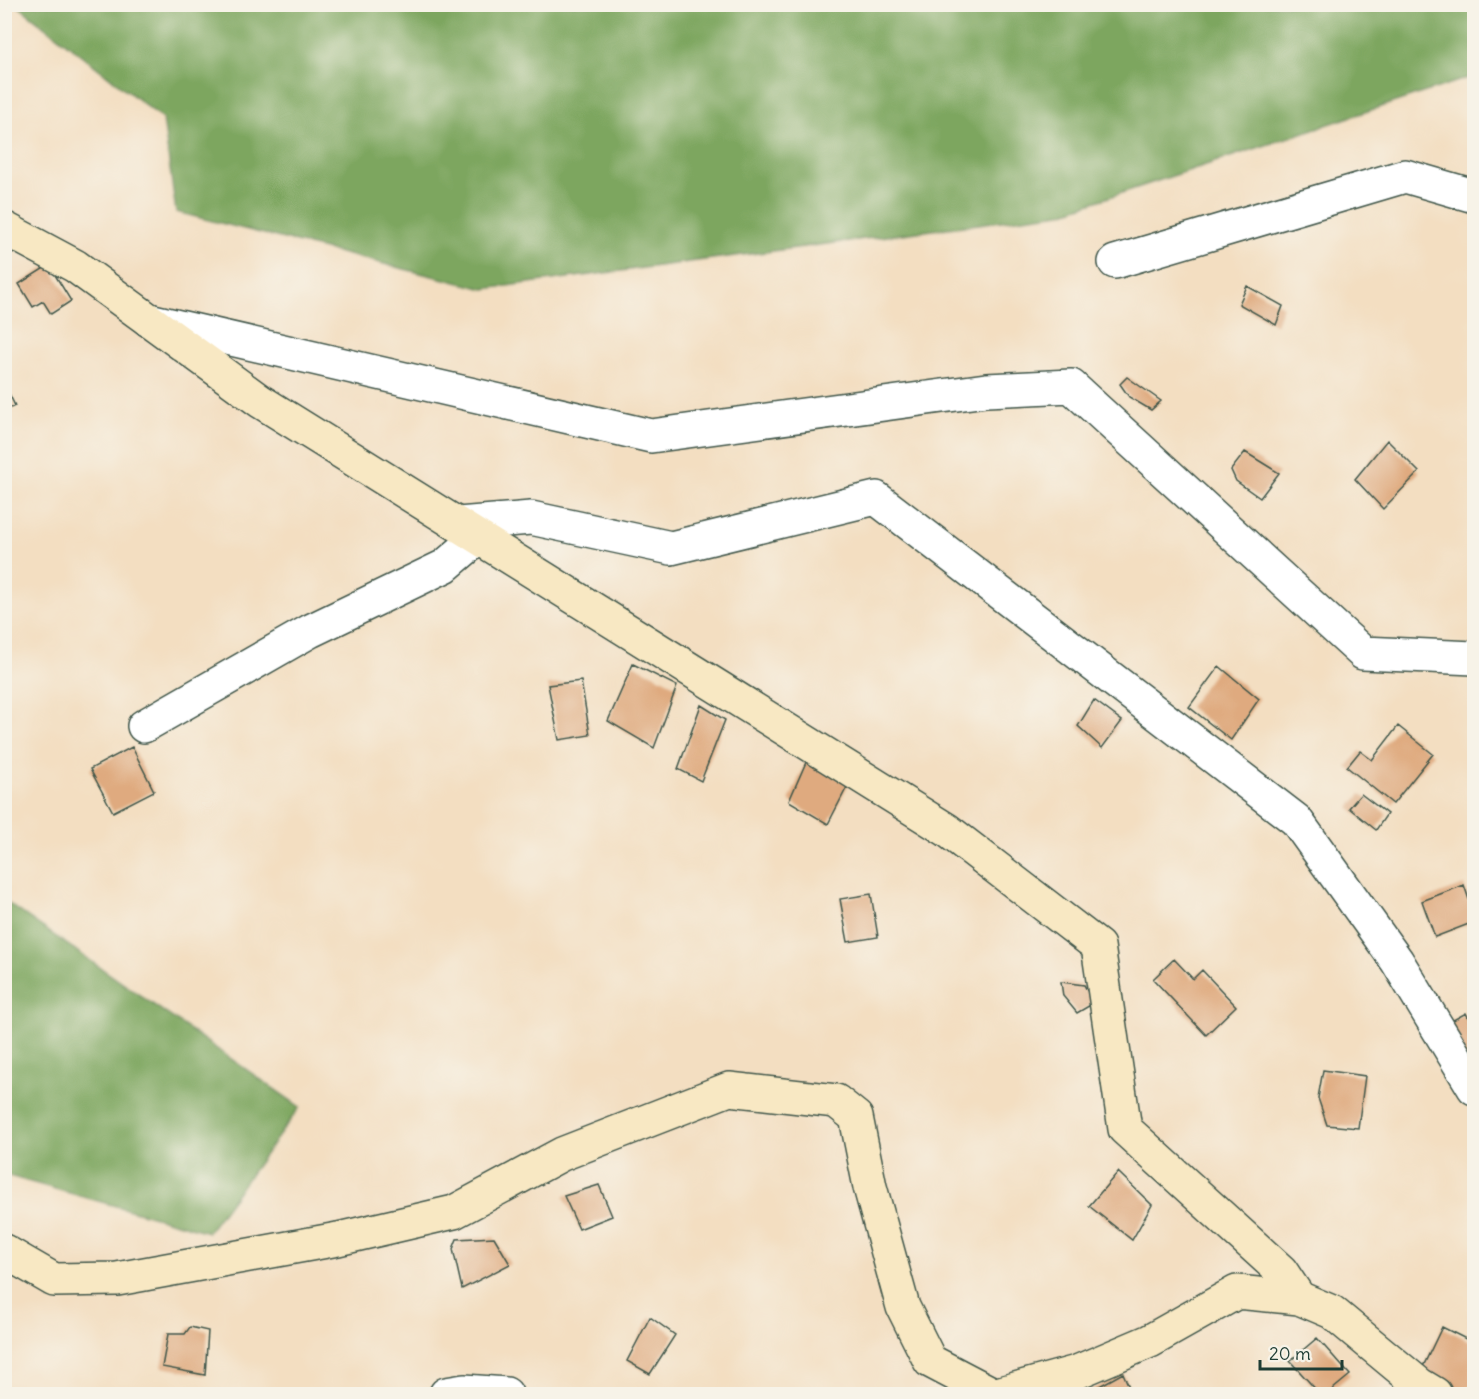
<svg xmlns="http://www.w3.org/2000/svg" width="1479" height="1399" font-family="Delius,sans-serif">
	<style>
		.forest { fill: #7da65f; stroke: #4e724a; stroke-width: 1.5 }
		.building { fill: #dfaa7f }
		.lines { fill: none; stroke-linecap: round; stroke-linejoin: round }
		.street-casing { stroke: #3f5549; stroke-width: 36 }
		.secondary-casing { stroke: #3f5549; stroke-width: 36 }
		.street { stroke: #fff; stroke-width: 33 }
		.secondary { stroke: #f8e8c3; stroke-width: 33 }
	</style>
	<rect width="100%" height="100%" fill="#f7f3e8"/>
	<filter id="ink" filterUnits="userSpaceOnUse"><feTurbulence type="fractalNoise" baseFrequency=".0167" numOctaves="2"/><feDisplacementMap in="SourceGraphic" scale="12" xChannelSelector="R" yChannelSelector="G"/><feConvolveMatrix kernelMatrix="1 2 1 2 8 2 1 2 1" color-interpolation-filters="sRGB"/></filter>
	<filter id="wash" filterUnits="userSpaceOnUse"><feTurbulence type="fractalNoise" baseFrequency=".008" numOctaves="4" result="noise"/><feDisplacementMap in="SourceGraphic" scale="24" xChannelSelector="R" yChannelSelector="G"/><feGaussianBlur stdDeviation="1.35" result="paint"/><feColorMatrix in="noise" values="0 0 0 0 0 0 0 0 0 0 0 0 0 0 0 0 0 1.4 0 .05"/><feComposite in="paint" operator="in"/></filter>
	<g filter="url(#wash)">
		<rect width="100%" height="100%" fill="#f3dec1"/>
		<path class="forest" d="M17,5H1474V76L1061,213L484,289L176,212L163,119Z
			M5,901L300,1107L208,1232L5,1175Z"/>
		<g id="blocks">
			<path class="building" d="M49,265L71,301L51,314L43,301L33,307L19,284Z
				M1247,286L1283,306L1276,325L1239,304Z
				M1127,377L1161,401L1151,410L1129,397L1120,384Z
				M4,383L15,406L4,411Z
				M1387,440L1419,472L1383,509L1355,479Z
				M1245,452L1279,473L1260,498L1236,481L1231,470Z
				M633,664L677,686L654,748L608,721Z
				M1219,666L1259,699L1231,740L1189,707Z
				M581,681L590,735L559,740L548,685Z
				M1094,700L1122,721L1102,748L1078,726Z
				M701,705L725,720L701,781L678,769Z
				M1398,726L1433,754L1393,804L1347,767L1360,751L1372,760Z
				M132,747L154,791L113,812L90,769Z
				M807,760L849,783L828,824L789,801Z
				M1361,794L1387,814L1376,830L1349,808Z
				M1464,885L1474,914V922L1435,937L1422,901Z
				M871,894L878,937L848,942L840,899Z
				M1174,959L1193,979L1202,970L1236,1006L1206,1035L1153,979Z
				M1061,982L1084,985L1094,1003L1077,1013L1063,996Z
				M1466,1013L1474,1029V1079L1444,1025Z
				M1323,1070L1365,1076L1358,1128L1327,1125L1318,1098Z
				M1118,1172L1152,1205L1132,1240L1089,1206Z
				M599,1185L612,1216L579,1229L564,1196Z
				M494,1237L510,1264L462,1289L453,1249L457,1239Z
				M650,1317L675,1335L650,1374L627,1361Z
				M190,1327L208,1331L205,1375L162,1367L168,1334H185Z
				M1442,1327L1474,1343V1378L1466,1394H1458L1419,1375Z
				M1317,1338L1350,1375L1327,1394H1320L1290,1361Z
				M1123,1373L1132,1394H1085Z"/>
		</g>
	</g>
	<g filter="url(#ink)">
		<use href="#blocks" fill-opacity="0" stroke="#3f5549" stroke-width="1.5"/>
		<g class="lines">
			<g class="street-casing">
				<path id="street" d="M1115,262L1405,176L1474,196
					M149,320L651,436L986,390L1071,386L1363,653L1474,658
					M458,524L531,518L671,548L876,498L1296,820L1397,961L1474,1088
					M144,726L310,631L445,566L479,537
					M446,1394L464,1391L506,1394"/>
			</g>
			<g class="secondary-casing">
				<path id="secondary" d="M4,228L75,266L260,401L947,830L1098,946L1125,1129L1281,1271L1299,1298
					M4,1251L54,1280L117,1279L338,1239L454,1212L562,1154L729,1089L836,1101L856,1117L870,1187L903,1307L930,1361L993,1394
					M997,1394L1077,1372L1150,1341L1237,1292L1299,1298L1332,1312L1420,1385L1435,1394"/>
			</g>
			<use href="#street" class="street"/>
			<use href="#secondary" class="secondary"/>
		</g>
	</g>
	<rect width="1479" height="1399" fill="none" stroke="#f7f3e8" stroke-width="24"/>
	<path d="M1260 1360v9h82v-9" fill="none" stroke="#1f3d34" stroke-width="3"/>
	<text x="1269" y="1360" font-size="18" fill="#1f3d34" stroke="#f7f3e8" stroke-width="4.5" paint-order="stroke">20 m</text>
</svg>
